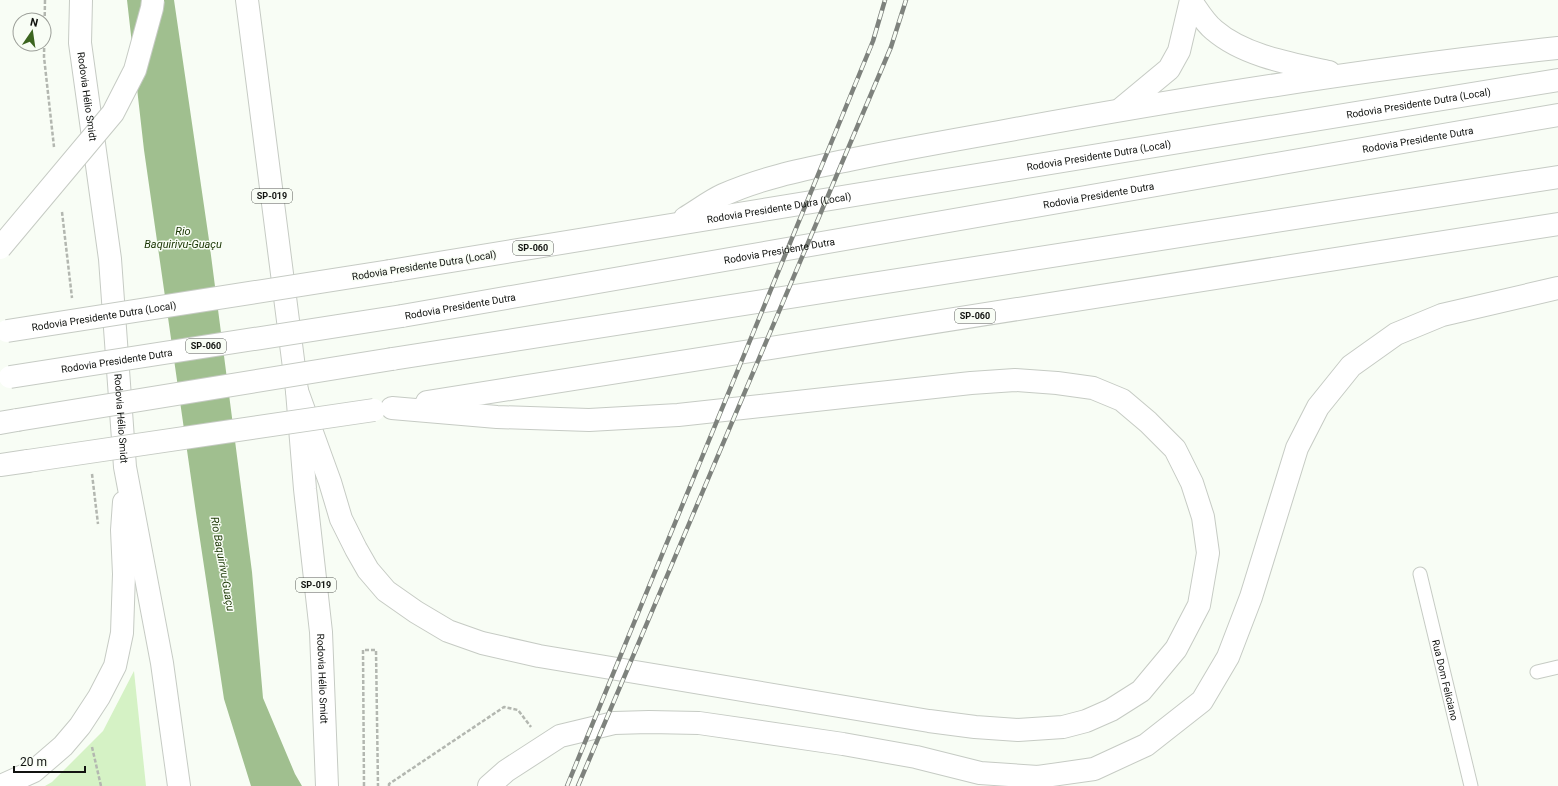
<svg xmlns="http://www.w3.org/2000/svg" width="1558" height="786" font-family="Roboto,sans-serif">
	<style>
		.green { fill: #d5f2c5 }
		.water { fill: #a0bf8f }
		.lines { fill: none; stroke-linecap: round; stroke-linejoin: round }
		.service-casing { stroke: #c6cbc4; stroke-width: 15 }
		.motorway-casing { stroke: #c6cbc4; stroke-width: 24 }
		.path { stroke: #b3b7b0; stroke-width: 2.5; stroke-dasharray: 4 2; stroke-linecap: butt }
		.service { stroke: #fff; stroke-width: 13 }
		.motorway { stroke: #fff; stroke-width: 22 }
		.rail-casing { stroke: #7e827d; stroke-width: 4.5 }
		.rail { stroke: #f8fdf5; stroke-width: 3; stroke-dasharray: 9; stroke-linecap: butt }
		.motorway-bridge-casing { stroke: #c6cbc4; stroke-width: 24; stroke-linecap: butt }
		.motorway-bridge { stroke: #fff; stroke-width: 22 }
		.labels { text-anchor: middle; stroke-width: 3; stroke-linejoin: round; paint-order: stroke }
		.shield { fill: #f8fdf5; stroke: #565955; stroke-width: 1 }
		.shield-label { font-size: 9px; font-weight: bold; fill: #111310 }
		.street-label { font-size: 10px; fill: #111310; stroke: #f8fdf5 }
		.water-label { font-size: 11px; font-style: italic; fill: #183401; stroke: #f8fdf5 }
	</style>
	<rect width="100%" height="100%" fill="#f8fdf5"/>
	<path class="green" d="M134,671L146,786H45L52,782L103,731Z"/>
	<path class="water" d="M127,0H174L209,240L252,572L263,698L295,774L302,786H251L224,699L196,513L144,150Z"/>
	<g class="lines">
		<g class="service-casing">
			<g id="service">
				<path id="s1" d="M1420,574L1471,786"/>
				<path d="M1537,672L1558,667"/>
			</g>
		</g>
		<g class="motorway-casing">
			<g id="motorway">
				<path id="s2" d="M81,0L80,43L110,259L125,467L162,663L179,786"/>
				<path id="s3" d="M247,0L297,391L305,489L321,632L327,786"/>
				<path d="M1191,1C1198,11 1205,23 1214,30C1244,56 1292,64 1329,72"/>
				<path d="M1122,108L1169,69L1179,51L1191,0"/>
				<path d="M685,218C697,211 710,201 723,195C763,177 806,169 849,160C898,150 948,141 999,132C1184,98 1370,68 1558,48"/>
				<path id="s4" d="M390,271L1558,80"/>
				<path id="s5" d="M402,316L1558,115"/>
				<path d="M392,359L1558,177"/>
				<path d="M297,391L330,482L341,519L356,549L368,570L386,591L416,612L448,631L482,643L539,656L929,721L975,727L1018,730L1063,727L1086,721L1111,710L1141,691L1176,649L1199,605L1208,553L1203,517L1192,483L1175,449L1148,422L1122,400L1093,388L1057,383L1015,380L971,383L678,415L589,420L497,417L392,408"/>
				<path d="M427,402L1558,224"/>
				<path d="M0,423L17,420"/>
				<path d="M0,465L28,461"/>
				<path d="M1,786L34,771L63,746L80,726L99,697L115,666L122,633L124,574L122,530L124,502"/>
				<path d="M489,786L506,771L560,736L614,723L649,722L699,723L843,744L916,757L980,773L1038,777L1094,769L1146,745L1202,701L1228,657L1251,597L1297,448L1318,407L1351,366L1396,334L1442,315L1558,288"/>
			</g>
		</g>
		<path class="path" d="M45,0L44,57L54,147
			M62,212L72,298
			M92,474L98,524
			M92,747L101,786
			M364,786L363,650H376L378,786
			M389,786V784L504,707L518,710L531,727"/>
		<use href="#service" class="service"/>
		<use href="#motorway" class="motorway"/>
		<g class="rail-casing">
			<path id="rail" d="M567,786L873,41L885,0
				M578,786L891,47L906,0"/>
		</g>
		<use href="#rail" class="rail"/>
		<g class="motorway-bridge-casing">
			<g id="motorway-bridge">
				<path d="M0,248L113,113L135,70L152,8L153,0"/>
				<path id="s6" d="M7,331L390,271"/>
				<path id="s7" d="M10,377L402,316"/>
				<path d="M17,420L392,359"/>
				<path d="M28,461L374,410"/>
			</g>
		</g>
		<use href="#motorway-bridge" class="motorway-bridge"/>
	</g>
	<g class="labels">
		<g class="shield">
			<rect x="252" y="189" width="40" height="14" rx="3"/>
			<rect x="513" y="241" width="40" height="14" rx="3"/>
			<rect x="955" y="309" width="40" height="14" rx="3"/>
			<rect x="186" y="339" width="40" height="14" rx="3"/>
			<rect x="296" y="578" width="40" height="14" rx="3"/>
		</g>
		<g class="shield-label">
			<text x="272" y="199">SP-019</text>
			<text x="533" y="251">SP-060</text>
			<text x="975" y="319">SP-060</text>
			<text x="206" y="349">SP-060</text>
			<text x="316" y="588">SP-019</text>
		</g>
		<g class="street-label">
			<text dy="4" stroke="none"><textPath href="#s2" startOffset="97">Rodovia Hélio Smidt</textPath></text>
			<text dy="4" stroke="none"><textPath href="#s4" startOffset="1042">Rodovia Presidente Dutra (Local)</textPath></text>
			<text dy="4" stroke="none"><textPath href="#s5" startOffset="1031">Rodovia Presidente Dutra</textPath></text>
			<text dy="4" stroke="none"><textPath href="#s4" startOffset="718">Rodovia Presidente Dutra (Local)</textPath></text>
			<text dy="4" stroke="none"><textPath href="#s5" startOffset="707">Rodovia Presidente Dutra</textPath></text>
			<text dy="4" stroke="none"><textPath href="#s4" startOffset="394">Rodovia Presidente Dutra (Local)</textPath></text>
			<text dy="4" stroke="none"><textPath href="#s5" startOffset="383">Rodovia Presidente Dutra</textPath></text>
			<text transform="translate(424 265) rotate(-9)" y="4">Rodovia Presidente Dutra (Local)</text>
			<text dy="4" stroke="none"><textPath href="#s5" startOffset="59">Rodovia Presidente Dutra</textPath></text>
			<text dy="4" stroke="none"><textPath href="#s6" startOffset="98">Rodovia Presidente Dutra (Local)</textPath></text>
			<text dy="4" stroke="none"><textPath href="#s7" startOffset="108">Rodovia Presidente Dutra</textPath></text>
			<text dy="4" stroke="none"><textPath href="#s2" startOffset="421">Rodovia Hélio Smidt</textPath></text>
			<text dy="4" stroke="none"><textPath href="#s3" startOffset="683">Rodovia Hélio Smidt</textPath></text>
			<text dy="4" stroke="none"><textPath href="#s1" startOffset="109">Rua Dom Feliciano</textPath></text>
		</g>
		<g class="water-label">
			<text x="183" y="235">Rio<tspan x="183" dy="13">Baquirivu-Guaçu</tspan></text>
			<text transform="translate(223 564) rotate(80)" y="4">Rio Baquirivu-Guaçu</text>
		</g>
	</g>
	<g transform="translate(32 32) rotate(13)"><circle r="19" fill="#f8fdf5" stroke="#9c9f99"/>
	<path d="M0-3L7 15L0 10L-7 15Z" fill="#3c6520"/>
	<text y="-6" font-size="11" font-weight="bold" text-anchor="middle" fill="#111310">N</text>
	</g>
	<path d="M14 766v6h71v-6" fill="none" stroke="#111310" stroke-width="2"/>
	<text x="20" y="766" font-size="12" fill="#111310" stroke="#f8fdf5" stroke-width="3" paint-order="stroke">20 m</text>
</svg>
